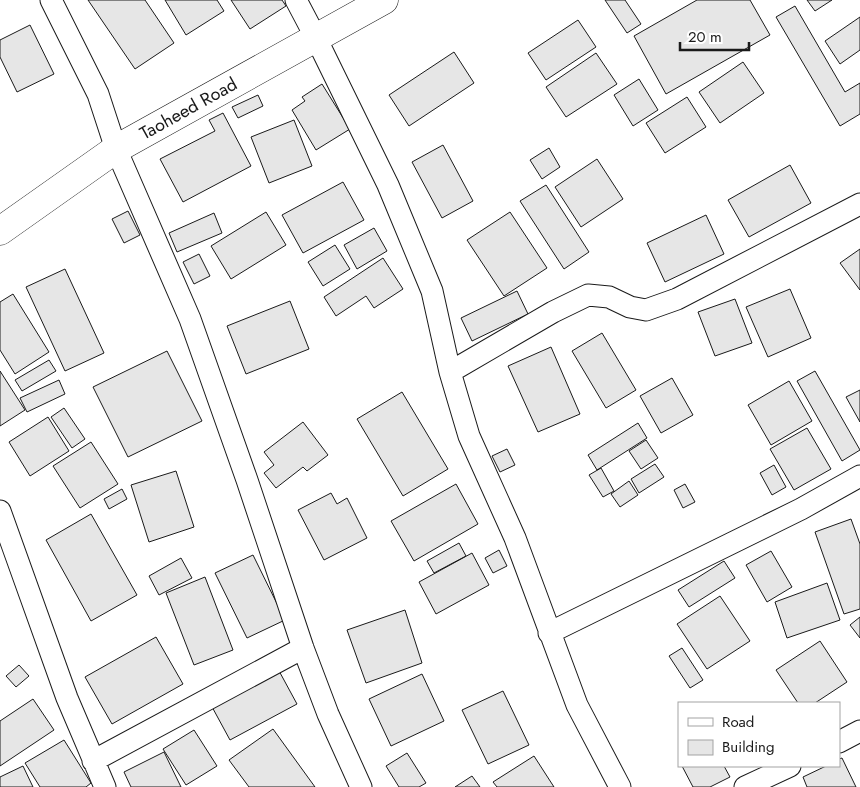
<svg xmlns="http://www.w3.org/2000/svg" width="860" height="787" font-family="Jost,sans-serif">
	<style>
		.building { fill: #e6e6e6; stroke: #1a1a1a }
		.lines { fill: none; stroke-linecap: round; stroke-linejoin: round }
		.minor-casing { stroke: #1a1a1a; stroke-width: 23 }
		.primary-casing { stroke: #1a1a1a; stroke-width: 29 }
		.minor { stroke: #fff; stroke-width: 21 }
		.primary { stroke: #fff; stroke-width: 28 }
		.labels { text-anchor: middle; stroke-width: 4; stroke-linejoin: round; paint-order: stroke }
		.street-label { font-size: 18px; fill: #1a1a1a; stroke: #fff }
	</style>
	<rect width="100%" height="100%" fill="#fff"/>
	<path class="building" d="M88,0H145L174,43L135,69Z
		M165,0H217L224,11L186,35Z
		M231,0H282L286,6L250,29Z
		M605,0H625L641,24L627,33Z
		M697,0H750L770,35L666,94L634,36Z
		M807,0H832L815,11Z
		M795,6L845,92L860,83V114L840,126L776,17Z
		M860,17V50L840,64L825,41Z
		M578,20L596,47L546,80L528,53Z
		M30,25L54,74L17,92L0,57V40Z
		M454,52L474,83L409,126L389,95Z
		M596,53L617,84L566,117L546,87Z
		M743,62L764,93L720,123L699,92Z
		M639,79L658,110L633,126L614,95Z
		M322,84L350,129L316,150L292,110L305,101L302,97Z
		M258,95L263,106L238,118L232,107Z
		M687,97L706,127L665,153L646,123Z
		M223,113L251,166L183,202L160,159L215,131L209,120Z
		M294,120L312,166L269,183L251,137Z
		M443,145L473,201L442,218L412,162Z
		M549,148L560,167L542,179L530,160Z
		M597,159L623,199L581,227L555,187Z
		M790,165L811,203L749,237L728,200Z
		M343,182L364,220L303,253L282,215Z
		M546,185L589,252L564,269L520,201Z
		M128,211L140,235L124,243L112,219Z
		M266,212L286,245L231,279L211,246Z
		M510,212L547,268L504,296L467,240Z
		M214,213L222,233L177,252L169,233Z
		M706,215L724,254L665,282L647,243Z
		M374,228L387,251L357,269L344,245Z
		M335,245L350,269L323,286L308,262Z
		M860,249V290L840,263Z
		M199,254L210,276L194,284L183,262Z
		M383,258L403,289L374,308L366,296L336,316L324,297Z
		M65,269L104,353L65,371L26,287Z
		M790,289L811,338L768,357L746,307Z
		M517,291L528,314L472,341L461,318Z
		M13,294L49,352L15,374L0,350V302Z
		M735,299L752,343L715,356L698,312Z
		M290,301L309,349L246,374L227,326Z
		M602,333L636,390L606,408L572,351Z
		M551,347L580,414L538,432L508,366Z
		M167,351L202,421L128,457L93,387Z
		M49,360L56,371L22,391L15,380Z
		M0,371L25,410L0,426Z
		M815,371L860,450L842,461L797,381Z
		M672,378L693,415L661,433L640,396Z
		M59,380L65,394L27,412L20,398Z
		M789,381L812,421L771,445L748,405Z
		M860,390V422L846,397Z
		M402,392L448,469L403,496L357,419Z
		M64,408L85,439L72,448L51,417Z
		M48,417L69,451L30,476L9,442Z
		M303,422L328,455L307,471L303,467L276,488L264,473L274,465L264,452Z
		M638,423L647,438L597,470L588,455Z
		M807,428L831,469L794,490L770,449Z
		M646,440L658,458L641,469L629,451Z
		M91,442L118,484L80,508L53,466Z
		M507,449L515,465L500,472L492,456Z
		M655,464L664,477L639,493L631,479Z
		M774,465L786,487L772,495L760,473Z
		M601,468L614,491L603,497L589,475Z
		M176,471L194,527L149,542L131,485Z
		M629,481L638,495L620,507L611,494Z
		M456,484L478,524L414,561L391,521Z
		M685,484L695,502L683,508L674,490Z
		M122,489L127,499L109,509L104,499Z
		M331,493L337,504L347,498L367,538L324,560L298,510Z
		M91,514L137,595L91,621L46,540Z
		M851,519L860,544V609L844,614L815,532Z
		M459,543L466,556L434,573L427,561Z
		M499,550L507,566L493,573L485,558Z
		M771,551L792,587L767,602L746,565Z
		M472,553L489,585L436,614L419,582Z
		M253,555L285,620L247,638L215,573Z
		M181,558L192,578L159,595L149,576Z
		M724,561L735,578L689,607L678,590Z
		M205,577L233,650L194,665L166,593Z
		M827,583L840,620L787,638L775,602Z
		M720,596L750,641L707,669L677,624Z
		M405,610L422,663L366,683L347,630Z
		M860,617V638L850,625Z
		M156,637L183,684L112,724L85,677Z
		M820,641L847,682L815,703H798L776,670Z
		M682,648L703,680L690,688L669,656Z
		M19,665L29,676L16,687L6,676Z
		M278,669L297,704L230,740L211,705Z
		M422,674L444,721L391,746L369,699Z
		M503,691L529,745L488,764L462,710Z
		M33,699L54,730L0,766V721Z
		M273,729L315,787H249L229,760Z
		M194,730L217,766L186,785L163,749Z
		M64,740L91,783L86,787H40L25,763Z
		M164,752L181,787H131L124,772Z
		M407,753L426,783L419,787H399L386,766Z
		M534,756L554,787H497L493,782Z
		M842,758L856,787H807L803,777L826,766H839V759Z
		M23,766L33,787H0V777Z
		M682,766H724L730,777L710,787H693Z
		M472,776L480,787H455Z"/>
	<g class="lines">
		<g class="minor-casing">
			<path id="minor" d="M51,0L98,94L116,149L190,319L247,480L303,648L328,714L361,787
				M296,0L316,38L388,185L432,291L450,372L469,436L515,538L577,705L620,787
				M450,372L553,312L588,295L609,297L630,307L646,310L677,299L860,204
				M0,511L67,698L105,787
				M549,633L801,509L860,476
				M839,742L860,731
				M93,761L303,648
				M745,787L790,766"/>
		</g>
		<g class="primary-casing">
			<g id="primary">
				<path id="s1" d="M0,231L116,149L384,0"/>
			</g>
		</g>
		<use href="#minor" class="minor"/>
		<use href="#primary" class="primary"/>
	</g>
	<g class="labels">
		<g class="street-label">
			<text dy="6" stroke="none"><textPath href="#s1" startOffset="225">Taoheed Road</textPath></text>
		</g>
	</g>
	<rect x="678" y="702" width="162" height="65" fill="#ffffff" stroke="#a3a3a3"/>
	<rect x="688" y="718" width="25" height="8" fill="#ffffff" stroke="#a3a3a3"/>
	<text x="722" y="727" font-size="15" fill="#1a1a1a">Road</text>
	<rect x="688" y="740" width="25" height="15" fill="#e6e6e6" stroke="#a3a3a3"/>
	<text x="722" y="752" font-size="15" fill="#1a1a1a">Building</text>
	<path d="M680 42v8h69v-8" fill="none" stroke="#1a1a1a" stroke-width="2.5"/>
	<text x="688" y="42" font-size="15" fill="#1a1a1a" stroke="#ffffff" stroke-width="4" paint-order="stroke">20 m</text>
</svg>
